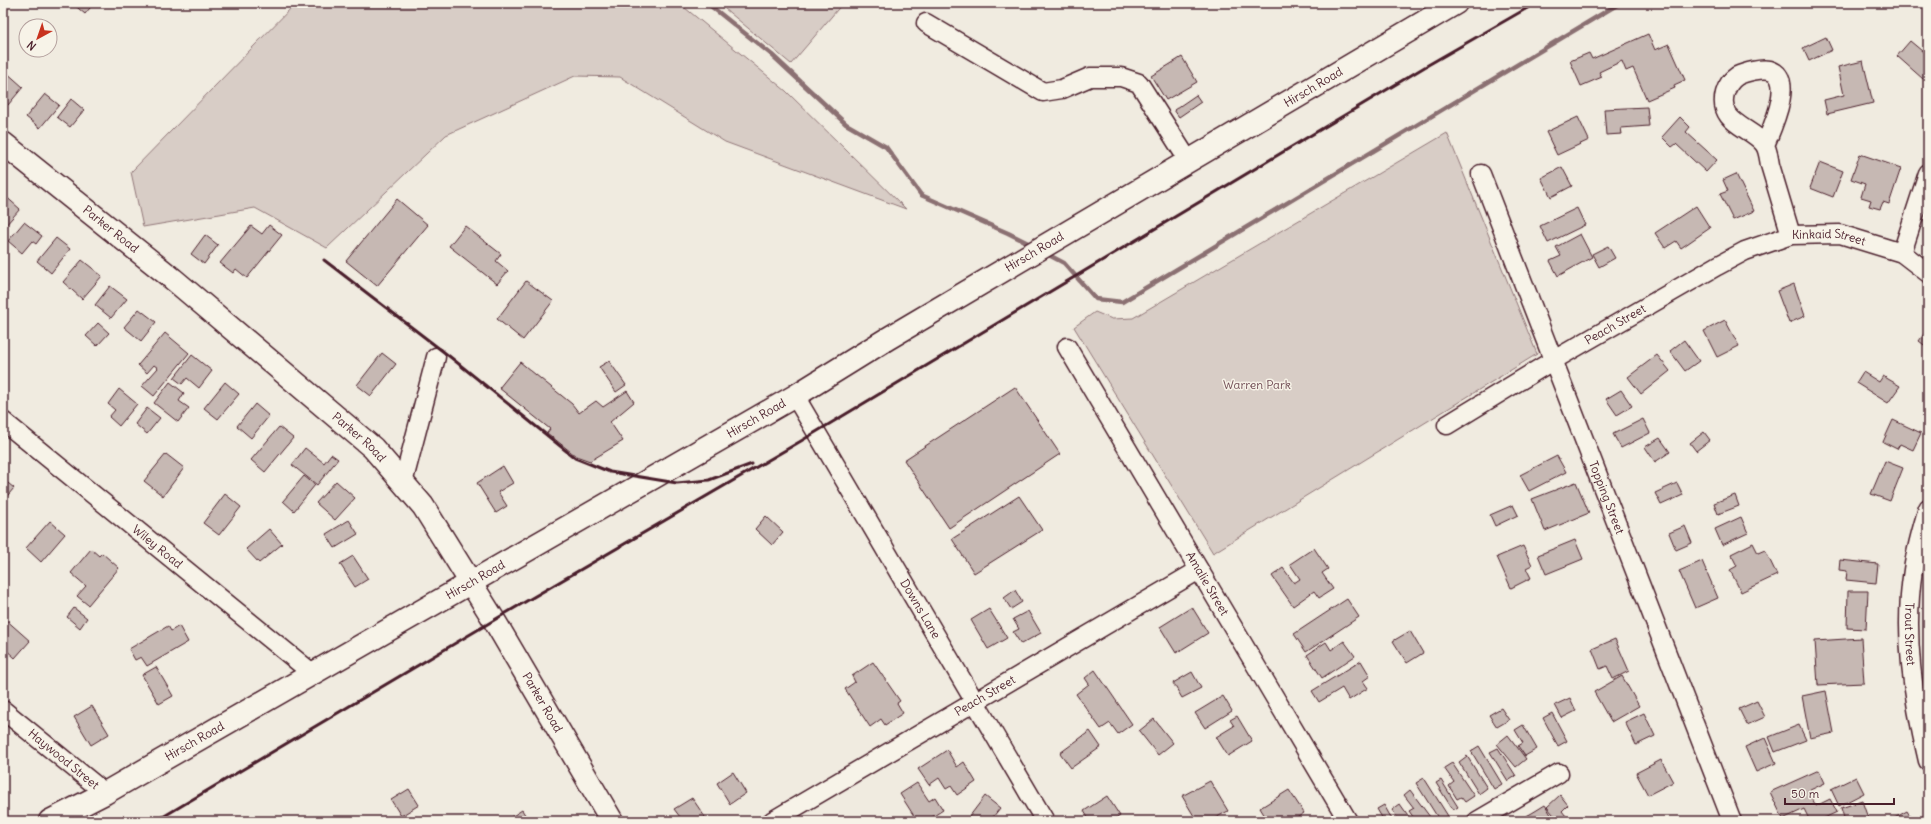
<svg xmlns="http://www.w3.org/2000/svg" width="1931" height="824" font-family="Delius,sans-serif">
	<style>
		.green { fill: #d8cdc6; stroke: #917678 }
		.lines { fill: none; stroke-linecap: round; stroke-linejoin: round }
		.stream { stroke: #8b6f72; stroke-width: 4.5 }
		.building { fill: #c6b8b3; stroke: #4a1f2b }
		.minor-casing { stroke: #4a1f2b; stroke-width: 21 }
		.major-casing { stroke: #4a1f2b; stroke-width: 25 }
		.minor { stroke: #f7f3e8; stroke-width: 18 }
		.major { stroke: #f7f3e8; stroke-width: 22 }
		.rail { stroke: #4a1f2b; stroke-width: 3 }
		.labels { text-anchor: middle; stroke-width: 3; stroke-linejoin: round; paint-order: stroke }
		.street-label { font-size: 12px; fill: #4a1f2b; stroke: #f7f3e8 }
		.park-label { font-size: 12px; fill: #6e4a52; stroke: #f7f3e8 }
	</style>
	<rect width="100%" height="100%" fill="#f0ebe0"/>
	<filter id="ink" filterUnits="userSpaceOnUse"><feTurbulence type="fractalNoise" baseFrequency=".025" numOctaves="2"/><feDisplacementMap in="SourceGraphic" scale="8" xChannelSelector="R" yChannelSelector="G"/><feConvolveMatrix kernelMatrix="1 2 1 2 8 2 1 2 1" color-interpolation-filters="sRGB"/></filter>
	<g filter="url(#ink)">
		<path class="green" d="M296,3H679L786,91L906,209L725,142L620,77L575,76L446,135L327,248L255,208L143,227L131,172Z
			M718,3H843L791,64Z
			M1447,133L1537,354L1213,553L1074,327L1095,312L1112,319L1133,318Z"/>
		<g class="lines">
			<path class="stream" d="M707,3L772,55L846,124L886,147L921,195L1008,233L1032,245
				M1045,253L1064,263L1096,299L1122,302L1620,3"/>
		</g>
		<path class="building" d="M72,3H94L85,14Z
			M1648,34L1655,50L1669,44L1685,80L1674,85L1675,88L1647,100L1633,68L1626,71L1622,61L1599,72L1602,77L1581,86L1570,61L1589,53L1592,59Z
			M1826,37L1832,50L1809,61L1803,48Z
			M1910,41L1928,56V73L1923,79L1897,56Z
			M1182,57L1197,82L1166,100L1151,76Z
			M1863,61L1873,103L1827,114L1824,100L1844,95L1838,67Z
			M5,71L23,87L8,105L3,100V74Z
			M45,94L59,105L40,128L26,117Z
			M1196,95L1201,102L1179,117L1174,110Z
			M71,99L84,110L70,127L57,117Z
			M1647,107L1649,126L1621,128L1622,134L1606,135L1604,109Z
			M1578,117L1589,140L1557,155L1546,132Z
			M1680,117L1690,127L1686,132L1717,160L1706,172L1676,144L1672,147L1662,137Z
			M1860,154L1901,168L1889,204L1883,202L1880,209L1869,206L1871,200L1861,197L1865,184L1851,179Z
			M1820,162L1843,171L1833,197L1810,188Z
			M1562,167L1572,186L1551,197L1541,178Z
			M1736,174L1754,211L1733,220L1720,194L1728,191L1723,180Z
			M3,194L20,209L5,226L3,225Z
			M397,199L428,225L377,286L346,261Z
			M1696,206L1710,228L1681,248L1676,241L1665,248L1655,233Z
			M1577,208L1585,225L1548,243L1540,226Z
			M24,222L42,236L36,244L32,241L22,253L8,241Z
			M269,225L282,235L247,278L236,269L233,273L220,263L251,226L262,234Z
			M465,226L501,254L496,261L508,271L497,284L449,246Z
			M1580,234L1592,257L1558,276L1550,261L1561,256L1556,247Z
			M205,235L218,245L204,264L191,254Z
			M56,238L70,249L51,273L37,261Z
			M1608,246L1615,258L1599,267L1592,254Z
			M82,260L102,276L82,299L63,282Z
			M526,281L553,301L523,340L497,319Z
			M1794,284L1805,316L1789,323L1777,291Z
			M110,286L127,299L111,318L95,305Z
			M139,309L156,322L141,341L124,327Z
			M1725,320L1739,346L1717,357L1704,331Z
			M98,323L109,333L97,346L86,336Z
			M1928,328V348L1919,341Z
			M165,333L189,353L154,396L142,386L158,368L154,365L147,373L138,365Z
			M1684,340L1699,361L1685,371L1670,351Z
			M382,353L396,364L371,396L357,385Z
			M192,355L212,371L199,388L187,378L182,384L174,378Z
			M1657,355L1670,371L1641,394L1628,377Z
			M609,361L626,385L616,392L599,367Z
			M520,362L572,404L579,413L596,401L603,407L627,391L634,402L610,422L623,441L590,461L576,456L547,433L550,429L499,388Z
			M1863,372L1879,382L1883,376L1900,386L1888,403L1856,383Z
			M170,382L184,393L179,401L189,408L178,422L154,403Z
			M225,382L239,394L218,419L204,408Z
			M1015,387L1060,454L949,528L904,460Z
			M119,389L137,404L119,426L109,417L115,410L108,404Z
			M1621,390L1632,406L1617,415L1606,399Z
			M255,404L269,416L251,438L237,426Z
			M147,408L160,418L147,434L135,424Z
			M1643,419L1650,433L1621,448L1613,434Z
			M1893,420L1921,433L1913,450L1900,444L1897,449L1883,442Z
			M279,427L293,438L265,472L251,460Z
			M1704,432L1710,440L1696,451L1690,443Z
			M1660,438L1670,452L1655,462L1645,447Z
			M305,448L324,463L331,454L338,459L317,485L292,465Z
			M166,454L184,468L163,496L144,481Z
			M1557,456L1566,472L1529,491L1520,475Z
			M1885,461L1903,468L1890,501L1871,494Z
			M503,466L513,483L498,492L507,506L496,513L477,483Z
			M304,476L315,485L294,511L283,501Z
			M3,479L14,488L3,501Z
			M336,481L355,498L335,520L316,503Z
			M1576,482L1589,513L1545,531L1532,499Z
			M1677,483L1683,495L1661,505L1655,493Z
			M225,494L241,507L219,535L203,523Z
			M1735,495L1739,506L1718,514L1714,503Z
			M1019,496L1042,530L974,573L952,539Z
			M1513,505L1518,515L1495,526L1490,515Z
			M766,516L783,532L772,545L755,529Z
			M1741,517L1748,533L1722,545L1715,529Z
			M349,520L358,534L335,548L326,534Z
			M50,521L65,534L41,562L26,548Z
			M1685,526L1692,543L1676,550L1669,533Z
			M269,529L282,544L259,563L246,549Z
			M1575,540L1583,559L1546,574L1538,555Z
			M1753,543L1758,553L1765,550L1777,575L1741,592L1730,570L1737,566L1731,554Z
			M1523,546L1532,565L1526,568L1531,578L1511,588L1497,557Z
			M1314,548L1328,569L1322,573L1333,589L1319,598L1314,591L1293,606L1272,576L1283,568L1294,583L1300,579L1290,564Z
			M91,549L99,556L102,553L119,568L88,605L77,596L86,586L71,573Z
			M353,556L368,579L355,587L340,564Z
			M1840,560L1878,564L1876,583L1846,580L1847,571L1839,570Z
			M1702,561L1718,598L1695,608L1679,571Z
			M1015,590L1022,602L1011,609L1004,598Z
			M1848,591H1868L1866,629L1847,628Z
			M1347,599L1359,617L1306,652L1294,634Z
			M1192,607L1208,633L1176,653L1160,627Z
			M74,608L87,618L80,628L67,617Z
			M989,609L1007,638L988,649L971,620Z
			M1028,611L1041,633L1021,644L1013,632L1019,629L1013,619Z
			M4,618L30,641L15,658L3,647Z
			M168,626L171,631L179,626L188,642L147,666L141,657L135,660L129,649Z
			M1410,631L1423,653L1407,663L1393,641Z
			M1861,638L1864,683L1818,685L1815,641Z
			M1615,639L1629,671L1613,679L1607,666L1600,669L1592,649Z
			M1344,641L1355,656L1322,678L1307,655L1326,642L1331,650Z
			M1361,661L1370,676L1363,681L1368,688L1349,700L1342,688L1319,702L1312,691Z
			M873,662L900,701L897,703L903,713L885,725L881,719L870,727L845,689L855,682L852,676Z
			M156,667L173,696L159,704L142,675Z
			M1095,670L1132,724L1118,734L1110,723L1101,729L1076,694L1089,684L1085,678Z
			M1192,672L1201,688L1182,698L1173,683Z
			M1622,676L1639,706L1611,722L1594,692Z
			M1826,691L1834,733L1810,738L1802,696Z
			M1223,696L1232,711L1205,728L1195,713Z
			M1570,698L1576,711L1562,718L1555,705Z
			M1757,701L1765,717L1747,725L1739,709Z
			M92,706L109,734L91,745L74,717Z
			M1501,708L1509,720L1497,727L1489,715Z
			M1552,713L1567,741L1558,746L1543,718Z
			M1644,713L1655,736L1636,745L1625,722Z
			M1237,716L1252,741L1228,756L1216,737L1234,726L1230,720Z
			M1154,719L1173,743L1158,755L1139,731Z
			M1523,725L1537,749L1525,756L1518,746L1523,743L1515,730Z
			M1799,725L1806,740L1775,752L1769,737Z
			M1090,731L1101,747L1071,768L1060,753Z
			M1508,735L1526,759L1516,767L1497,744Z
			M1765,738L1776,763L1756,772L1745,747Z
			M1479,746L1502,784L1494,789L1471,751Z
			M1498,748L1516,776L1508,781L1490,752Z
			M947,750L957,767L964,762L976,782L957,795L951,786L946,789L939,778L929,785L918,769Z
			M1467,756L1487,788L1479,794L1459,762Z
			M1661,760L1673,782L1648,795L1636,773Z
			M1452,763L1474,796L1465,802L1461,797L1457,799L1449,786L1454,782L1444,768Z
			M1819,770L1825,783L1808,791L1816,806L1830,799L1837,812L1818,821H1810L1804,809L1783,819L1770,792Z
			M733,772L746,793L730,804L717,783Z
			M1856,777L1864,793L1839,806L1831,789Z
			M1424,778L1448,816L1440,821L1416,783Z
			M1441,780L1458,807L1453,810L1436,783Z
			M1210,781L1228,811L1210,821H1197L1182,796Z
			M917,783L929,801L935,797L943,810L926,821H909L914,816L900,794Z
			M409,789L419,805L401,816L391,800Z
			M1289,790L1304,813L1292,821H1268L1260,808Z
			M1410,790L1433,821H1416L1409,811L1414,808L1404,795Z
			M1560,795L1568,805L1562,811L1570,821H1559L1547,807Z
			M985,796L1000,808L990,821H966Z
			M1107,796L1120,816L1112,821H1090L1084,811Z
			M692,798L707,820L705,821H683L674,809Z
			M1862,801L1869,821H1845L1841,808Z
			M1400,804L1412,821H1400L1392,810Z
			M1384,805L1393,821H1384L1377,809Z
			M1545,805L1555,821L1519,820L1532,813Z
			M522,810L529,821H505Z
			M1907,811L1913,821H1889Z"/>
		<g class="lines">
			<g class="minor-casing">
				<g id="minor">
					<path d="M926,23L1043,92L1062,89L1090,77H1121L1139,83L1188,160"/>
					<path d="M1765,145C1771,130 1796,78 1770,70C1762,68 1745,72 1737,76C1731,80 1727,86 1725,93C1717,123 1751,127 1764,144C1768,149 1769,159 1770,165C1777,188 1784,211 1791,235"/>
					<path id="s1" d="M1481,174L1732,821"/>
					<path d="M1902,253L1928,173"/>
					<path id="s2" d="M1067,347L1348,821"/>
					<path id="s3" d="M795,396L1045,821"/>
					<path id="s4" d="M3,421L312,673"/>
					<path id="s5" d="M1447,425L1552,361L1717,266L1745,251L1791,235L1840,234L1902,253L1928,273"/>
					<path d="M403,483L436,357"/>
					<path id="s6" d="M1928,508C1922,528 1916,549 1913,570C1903,634 1913,699 1928,761"/>
					<path id="s7" d="M3,710L105,793"/>
					<path id="s8" d="M772,821L1199,570"/>
					<path d="M1477,821L1559,773"/>
				</g>
			</g>
			<g class="major-casing">
				<g id="major">
					<path id="s9" d="M3,143L173,279L373,448L423,506L494,620L612,821"/>
					<path id="s10" d="M50,821L105,793L795,396L887,339L1456,3"/>
				</g>
			</g>
			<use href="#minor" class="minor"/>
			<use href="#major" class="major"/>
			<path class="rail" d="M324,260L449,356L575,458L610,472L677,483L709,480L752,464
				M156,821L501,616L801,441L1428,65L1536,3"/>
		</g>
	</g>
	<g class="labels">
		<g class="street-label">
			<text dy="4" stroke="none"><textPath href="#s10" startOffset="1461">Hirsch Road</textPath></text>
			<text dy="4" stroke="none"><textPath href="#s9" startOffset="138">Parker Road</textPath></text>
			<text dy="4" stroke="none"><textPath href="#s5" startOffset="432">Kinkaid Street</textPath></text>
			<text dy="4" stroke="none"><textPath href="#s10" startOffset="1137">Hirsch Road</textPath></text>
			<text dy="4" stroke="none"><textPath href="#s5" startOffset="196">Peach Street</textPath></text>
			<text dy="4" stroke="none"><textPath href="#s10" startOffset="813">Hirsch Road</textPath></text>
			<text dy="4" stroke="none"><textPath href="#s9" startOffset="462">Parker Road</textPath></text>
			<text dy="4" stroke="none"><textPath href="#s1" startOffset="347">Topping Street</textPath></text>
			<text dy="4" stroke="none"><textPath href="#s4" startOffset="199">Wiley Road</textPath></text>
			<text dy="4" stroke="none"><textPath href="#s10" startOffset="489">Hirsch Road</textPath></text>
			<text dy="4" stroke="none"><textPath href="#s2" startOffset="275">Amalie Street</textPath></text>
			<text dy="4" stroke="none"><textPath href="#s3" startOffset="247">Downs Lane</textPath></text>
			<text dy="4" stroke="none"><textPath href="#s6" startOffset="128">Trout Street</textPath></text>
			<text dy="4" stroke="none"><textPath href="#s8" startOffset="247">Peach Street</textPath></text>
			<text dy="4" stroke="none"><textPath href="#s9" startOffset="786">Parker Road</textPath></text>
			<text dy="4" stroke="none"><textPath href="#s10" startOffset="165">Hirsch Road</textPath></text>
			<text dy="4" stroke="none"><textPath href="#s7" startOffset="78">Haywood Street</textPath></text>
		</g>
		<g class="park-label">
			<text x="1257" y="389">Warren Park</text>
		</g>
	</g>
	<rect width="1931" height="824" fill="none" stroke="#f7f3e8" stroke-width="16"/>
	<rect x="8" y="8" width="1915" height="808" fill="none" stroke="#4a1f2b" stroke-width="1.5" filter="url(#ink)"/>
	<g transform="translate(38 38) rotate(220)"><circle r="19" fill="#f7f3e8" stroke="#b29e9c"/>
	<path d="M0-3L7 15L0 10L-7 15Z" fill="#c8321e"/>
	<text y="-6" font-size="11" font-weight="bold" text-anchor="middle" fill="#4a1f2b">N</text>
	</g>
	<path d="M1785 798v6h109v-6" fill="none" stroke="#4a1f2b" stroke-width="2"/>
	<text x="1791" y="798" font-size="12" fill="#4a1f2b" stroke="#f7f3e8" stroke-width="3" paint-order="stroke">50 m</text>
</svg>
